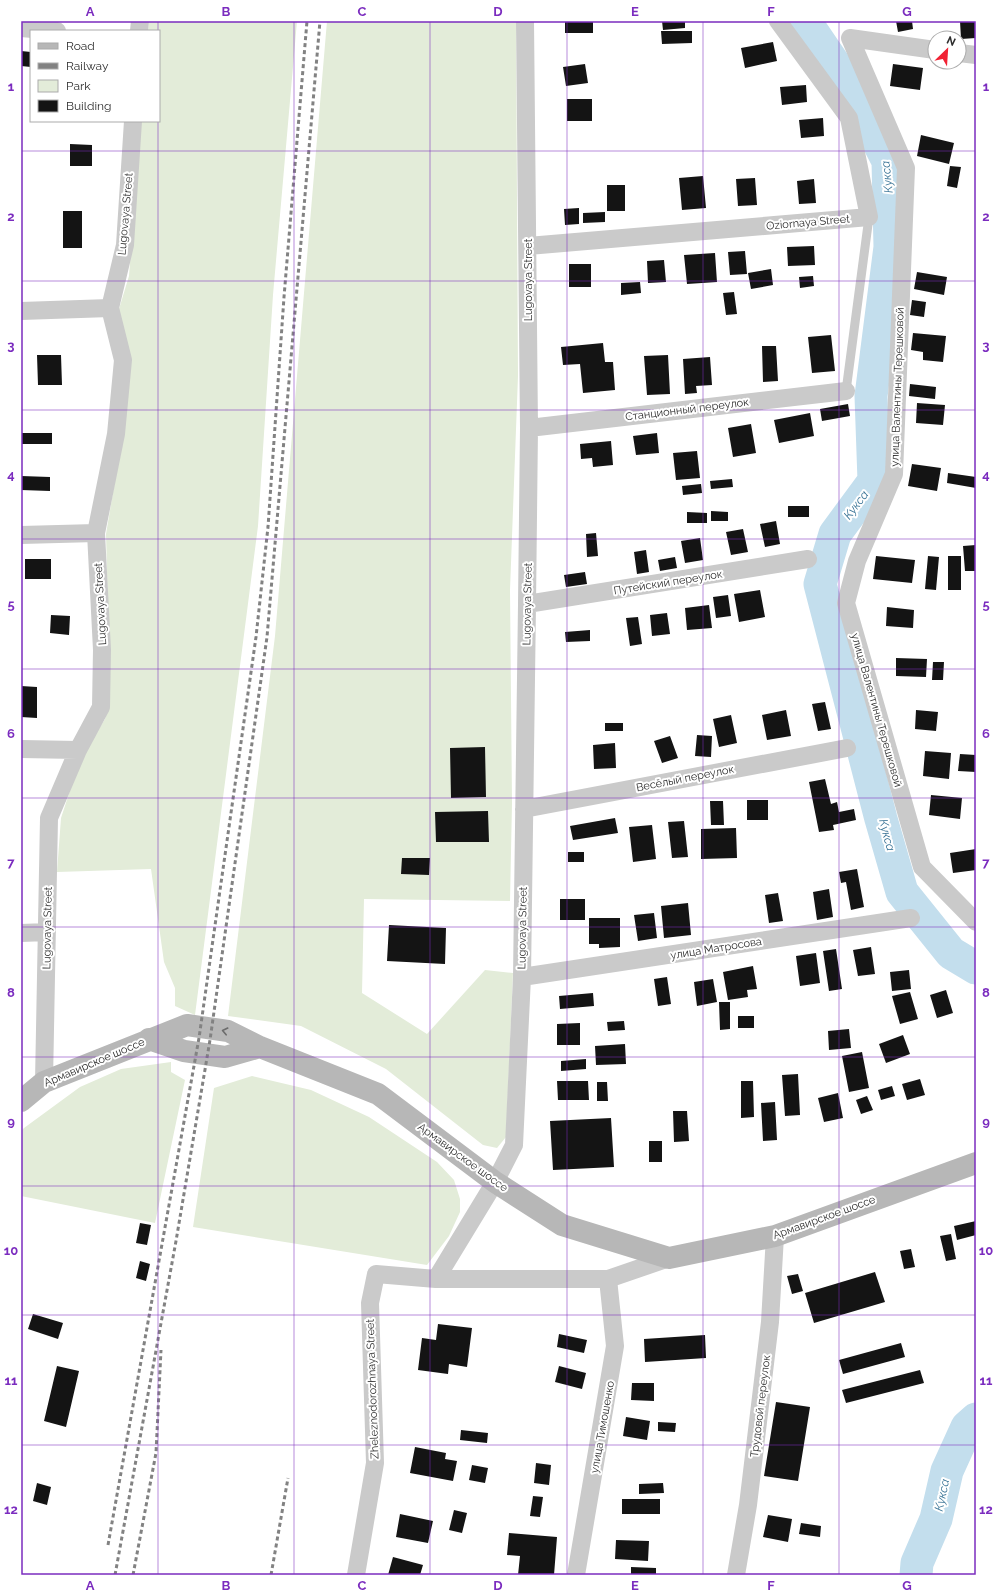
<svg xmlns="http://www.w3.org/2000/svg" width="997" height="1596" font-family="Raleway,sans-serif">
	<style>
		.green { fill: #e3ecd9 }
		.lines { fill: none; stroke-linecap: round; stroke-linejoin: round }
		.river { stroke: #c3deed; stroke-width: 33 }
		.building { fill: #141414 }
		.service { stroke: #cacaca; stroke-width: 9 }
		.minor { stroke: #cacaca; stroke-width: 18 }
		.secondary { stroke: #b7b7b7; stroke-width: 22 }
		.rail { stroke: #828282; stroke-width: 3; stroke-dasharray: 4 3; stroke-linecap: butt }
		.oneway { stroke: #6b6b6b }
		.grid { fill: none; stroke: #7b2cbf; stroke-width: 1; stroke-opacity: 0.55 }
		.labels { text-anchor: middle; stroke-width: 4; stroke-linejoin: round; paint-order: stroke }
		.street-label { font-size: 11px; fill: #2d2d2d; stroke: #fff }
		.water-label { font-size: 12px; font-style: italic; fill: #367194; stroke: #fff }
		.neatline { fill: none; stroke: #7b2cbf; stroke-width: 1.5 }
		.grid-label { font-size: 13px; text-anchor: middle; font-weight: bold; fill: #7b2cbf }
	</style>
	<rect width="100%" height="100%" fill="#fff"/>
	<path class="green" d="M149,21H297L273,295L258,526L195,1015L175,1006V988L164,962L151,869L57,872L61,818L80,760L105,719L107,711L109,645L106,534L123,433L119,309L129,276L141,121H159V31H148Z
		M327,21H516L518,376L510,590L512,803L510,901L364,899L362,993L427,1034L485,970L513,973L506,1137L497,1148L483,1145L386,1069L301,1026L228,1016L275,636Z
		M171,1062V1072L185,1080L155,1223L21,1196V1131L24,1128L80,1087L121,1069Z
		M252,1076L311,1090L369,1117L437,1162L454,1180L460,1199V1212L449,1236L427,1265L193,1227L214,1088Z"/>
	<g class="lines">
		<path class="river" d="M805,21L850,87L888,161L890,247L871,396L874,481L835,534L820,584L881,819L902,892L951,953L976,968
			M916,1575L917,1563L936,1519L947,1471L967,1427L976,1419"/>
	</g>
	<path class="building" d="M565,21H593V33H565Z
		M662,21H685V28L663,30Z
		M896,21H912L913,29L898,32Z
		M960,21H976V38L961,39Z
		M661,31H692V43L662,44Z
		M773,42L777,61L745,68L741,48Z
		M21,51L31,52V67L21,66Z
		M585,64L588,83L566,86L563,67Z
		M893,64L923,68L920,90L890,86Z
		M806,85L807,102L782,105L780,87Z
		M567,99H592V121H567Z
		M823,118L824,136L801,138L799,120Z
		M921,135L954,143L949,164L917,156Z
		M70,144L92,145V166H70Z
		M950,166L961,167L957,188L947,186Z
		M703,176L706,208L682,210L679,178Z
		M755,178L757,205L738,206L736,179Z
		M814,179L816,203L799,204L797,181Z
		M607,185H625V211H607Z
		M579,208V224L565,225L564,209Z
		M63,211H82V248H63Z
		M605,212V222L583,223V213Z
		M814,246L815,265L788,266L787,247Z
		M745,251L747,274L730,275L728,252Z
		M715,253L717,282L687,284L684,255Z
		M664,260L666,282L648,283L647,261Z
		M569,264H591V287H569Z
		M771,269L773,285L751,289L748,273Z
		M917,272L947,277L944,295L914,289Z
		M813,276L814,286L800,288L799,277Z
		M640,282L641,293L621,295V283Z
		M734,292L737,314L726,315L723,293Z
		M912,300L926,302L924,317L910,315Z
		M913,333L946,336L943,362L923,360V352L911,350Z
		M831,335L835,371L812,373L808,337Z
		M603,343L605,362H613L615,390L583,393L580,364L563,365L561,347Z
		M762,346H776L778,381L763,382Z
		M37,355H61L62,385H38Z
		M668,355L670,394L647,395L644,356Z
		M710,357L712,385L696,386L697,393L685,394L683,359Z
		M910,384L936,387L935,399L909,396Z
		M917,403L945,405L943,425L916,423Z
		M848,404L850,416L822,421L820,409Z
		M810,413L814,436L779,443L774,420Z
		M751,424L756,453L733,457L728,428Z
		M21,433H52V444H21Z
		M657,433L659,453L636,455L633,436Z
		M611,441L613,465L593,467L592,458L581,459L580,444Z
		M697,451L700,478L676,480L673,453Z
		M912,464L941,468L937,491L908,486Z
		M948,473L976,477V488L947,483Z
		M21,476L50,477V491L21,490Z
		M732,479L733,487L711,489L710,481Z
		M701,484L702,493L683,495L682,486Z
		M788,506H809V517H788Z
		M711,511L728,512V521H711Z
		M687,512L707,513V523H687Z
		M776,521L780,544L765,547L760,524Z
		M743,529L748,552L731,555L726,532Z
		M596,533L598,556L587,557L586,534Z
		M700,538L703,560L685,563L681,541Z
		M976,545V571H965L963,546Z
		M646,550L649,572L637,574L634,552Z
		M876,556L915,560L912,583L873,579Z
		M928,556L939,557L936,590L925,589Z
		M948,556H961V590H948Z
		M675,557L677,568L660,571L658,560Z
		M25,559H51V579H25Z
		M585,572L587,584L566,587L564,575Z
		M760,590L765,617L739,622L734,594Z
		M728,595L731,616L716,618L713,597Z
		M709,605L712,628L687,630L685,608Z
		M887,607L914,610L913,628L886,626Z
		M667,613L670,634L652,636L650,615Z
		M51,615L70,616L69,635L50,633Z
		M638,617L642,644L630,646L626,618Z
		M590,630V641L566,642L565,632Z
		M896,658L927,659L926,677L896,676Z
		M933,662H944L943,680H932Z
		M21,686L37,687V718L21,717Z
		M825,702L831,729L818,731L812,704Z
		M786,710L791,736L767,740L762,715Z
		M916,710L938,712L936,731L915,729Z
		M731,715L737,743L719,747L713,719Z
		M605,723H623V731H605Z
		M697,735L712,736L711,757L695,756Z
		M670,736L678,758L662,763L654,741Z
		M615,743L616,768L594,769L593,745Z
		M485,747L486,797L451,798L450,748Z
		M925,751L951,753L949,779L923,776Z
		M960,754L976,755V772L958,771Z
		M825,779L831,804L837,802L839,812L854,809L856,820L833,825L834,830L819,832L809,782Z
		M931,795L962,798L960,819L929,815Z
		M747,800H768V820H747Z
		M710,801H723L724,825H711Z
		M488,811L489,842H436L435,812Z
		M615,818L618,833L573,840L570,826Z
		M684,821L688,857L672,858L668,822Z
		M652,825L656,859L633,862L629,827Z
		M736,828L737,858L701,859V829Z
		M976,849V870L953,873L950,853Z
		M568,852H584V862H568Z
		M402,858H430L429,875L401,874Z
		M857,869L864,907L851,910L846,882L841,883L839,872Z
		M829,889L833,917L817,920L813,892Z
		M778,893L783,921L769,923L765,895Z
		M560,899H585V920H560Z
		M688,903L691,935L664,938L661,906Z
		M654,913L657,938L638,941L634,915Z
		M589,918H620V947L599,948V944H589Z
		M389,925L446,928L445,964L387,961Z
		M871,947L875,974L858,976L853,950Z
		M836,949L842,989L829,991L823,951Z
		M816,953L820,983L800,986L796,956Z
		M753,966L757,989L747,990L748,997L728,1000L723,972Z
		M909,970L911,989L892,991L890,972Z
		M667,977L671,1004L658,1006L654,979Z
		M713,979L717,1002L697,1006L694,982Z
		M946,990L953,1013L937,1018L930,995Z
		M910,992L918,1019L900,1024L892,996Z
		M593,993L594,1006L560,1009L559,996Z
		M719,1002H730V1029L720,1030Z
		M738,1016H754V1028H738Z
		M624,1021L625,1030L608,1031L607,1022Z
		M580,1023V1045H557V1024Z
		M849,1029L851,1048L829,1050L828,1031Z
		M903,1035L910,1054L886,1063L879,1044Z
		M625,1044L626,1064L596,1065L595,1046Z
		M862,1052L869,1088L849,1092L842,1056Z
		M586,1059V1069L561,1071V1061Z
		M798,1074L800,1115L785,1116L782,1075Z
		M920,1079L925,1095L907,1100L902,1084Z
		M557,1081H588L589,1100H558Z
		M741,1081H753L754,1117L741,1118Z
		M597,1082H607L608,1101H597Z
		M892,1086L895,1096L881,1100L878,1090Z
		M838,1093L843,1118L824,1122L818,1098Z
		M867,1096L873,1110L861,1114L856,1100Z
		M775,1102L777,1140L763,1141L761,1103Z
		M673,1111H687L689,1141L674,1142Z
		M611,1118L614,1167L553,1170L550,1121Z
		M649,1141H662V1162H649Z
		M976,1221V1235L957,1240L954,1226Z
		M140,1223L151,1225L147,1245L136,1243Z
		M951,1234L956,1259L946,1261L940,1236Z
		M911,1249L915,1267L904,1269L900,1251Z
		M140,1261L150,1264L146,1281L136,1278Z
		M875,1272L885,1302L814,1323L805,1293Z
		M798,1274L803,1291L792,1294L787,1276Z
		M33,1314L63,1323L58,1339L28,1329Z
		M438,1324L472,1328L467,1367L449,1364L448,1374L418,1370L422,1338L436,1340Z
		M559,1334L587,1340L584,1353L557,1347Z
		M705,1335L706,1358L645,1362L644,1339Z
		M901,1343L905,1357L843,1374L839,1360Z
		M57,1366L79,1371L66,1427L44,1421Z
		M559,1366L586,1373L582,1389L555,1382Z
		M920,1370L924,1383L846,1403L842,1390Z
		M632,1383H654V1401L631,1400Z
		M776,1402L810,1407L798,1481L764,1476Z
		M626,1417L650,1421L647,1440L623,1436Z
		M658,1422L676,1423L675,1432L658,1431Z
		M461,1430L488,1433L487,1443L460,1440Z
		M415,1447L446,1453L445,1459L457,1461L453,1481L410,1473Z
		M536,1463L551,1465L549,1485L534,1483Z
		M472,1465L488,1468L485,1483L469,1480Z
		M37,1483L51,1487L47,1505L33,1501Z
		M663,1483L664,1493L639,1494V1484Z
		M533,1496L543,1497L540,1517L530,1516Z
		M622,1499H660V1514H622Z
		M454,1510L467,1513L462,1533L449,1530Z
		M400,1514L433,1521L428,1543L396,1537Z
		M768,1515L792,1519L788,1542L763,1537Z
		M801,1523L821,1526L820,1537L799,1534Z
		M509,1533L557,1537L554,1575H518L520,1556L507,1555Z
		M616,1540L649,1541L648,1561L615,1559Z
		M393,1557L423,1565L420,1575H388Z
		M631,1567L656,1568V1575H631Z"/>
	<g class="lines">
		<path class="service" d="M846,391L869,217"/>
		<path class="minor" d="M21,28L57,31
			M139,31L140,21
			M850,38L906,168L894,474L857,561L846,603L922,867L976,922
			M850,38L935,50
			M959,53L976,55
			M528,246L869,217L849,118L778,21
			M21,311L110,308
			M529,428L846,391
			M21,535L96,533
			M527,604L808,559
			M21,749L78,750
			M524,809L847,748
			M21,933L47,932
			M522,977L911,918
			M44,1082L49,818L78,750L101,707L102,650L96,533L116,434L123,360L110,308L125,245L133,121
			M436,1279L495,1182L514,1145L522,977L527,604L529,428L525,21
			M356,1575L375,1463L370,1303L376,1274L436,1279H608L669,1258
			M576,1575L615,1346L608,1279
			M736,1575L748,1505L770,1322L775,1236"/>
		<path class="secondary" d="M149,1039L184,1051L225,1057L260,1047
			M21,1101L44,1082L187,1025L228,1031L260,1047L378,1094L495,1182L562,1225L669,1258L775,1236L976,1163"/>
		<path class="rail" d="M108,1545L199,1038L256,637L268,527L284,297L307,21
			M115,1575L176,1241L210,1040L267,637L320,21
			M133,1575L156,1453L161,1350
			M271,1575L288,1478"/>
	</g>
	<defs><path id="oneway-chevron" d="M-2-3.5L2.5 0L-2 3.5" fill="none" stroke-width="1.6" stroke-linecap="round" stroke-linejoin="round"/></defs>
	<use class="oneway" href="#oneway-chevron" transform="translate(225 1031) rotate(-167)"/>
	<path class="grid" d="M158,21V31M294,21V1575M430,21V1575M567,21V1575M703,21V1575M839,21V1575M158,121V1575M21,151H976M21,281H976M21,410H976M21,539H976M21,669H976M21,798H976M21,927H976M21,1057H976M21,1186H976M21,1315H976M21,1445H976"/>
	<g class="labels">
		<g class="street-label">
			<text transform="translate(125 214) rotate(-85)" y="4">Lugovaya Street</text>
			<text transform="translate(808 222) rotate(-5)" y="4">Oziornaya Street</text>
			<text transform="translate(528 280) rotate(-90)" y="4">Lugovaya Street</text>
			<text transform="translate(897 387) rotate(-88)" y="4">улица Валентины Терешковой</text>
			<text transform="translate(687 409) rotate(-7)" y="4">Станционный переулок</text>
			<text transform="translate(668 582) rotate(-9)" y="4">Путейский переулок</text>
			<text transform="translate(100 604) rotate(-93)" y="4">Lugovaya Street</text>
			<text transform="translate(527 604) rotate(-89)" y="4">Lugovaya Street</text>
			<text transform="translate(877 710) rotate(74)" y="4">улица Валентины Терешковой</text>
			<text transform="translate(685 778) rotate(-11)" y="4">Весёлый переулок</text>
			<text transform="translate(47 928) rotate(-89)" y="4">Lugovaya Street</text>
			<text transform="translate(522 928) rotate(-89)" y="4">Lugovaya Street</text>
			<text transform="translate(716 948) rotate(-9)" y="4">улица Матросова</text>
			<text transform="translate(94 1062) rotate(-23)" y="4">Армавирское шоссе</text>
			<text transform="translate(463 1157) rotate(36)" y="4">Армавирское шоссе</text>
			<text transform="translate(824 1217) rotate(-20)" y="4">Армавирское шоссе</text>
			<text transform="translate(372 1389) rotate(-92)" y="4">Zheleznodorozhnaya Street</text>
			<text transform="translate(760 1406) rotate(-83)" y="4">Трудовой переулок</text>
			<text transform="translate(602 1427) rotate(-80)" y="4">улица Тимошенко</text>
		</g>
		<g class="water-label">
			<text transform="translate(887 177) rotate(-96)" y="4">Кукса</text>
			<text transform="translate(856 505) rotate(-53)" y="4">Кукса</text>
			<text transform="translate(887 835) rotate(75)" y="4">Кукса</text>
			<text transform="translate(942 1495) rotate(-78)" y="4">Кукса</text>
		</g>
	</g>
	<rect width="997" height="1596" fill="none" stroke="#ffffff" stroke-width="44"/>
	<rect x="30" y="30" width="130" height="92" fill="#ffffff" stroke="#ababab"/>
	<rect x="38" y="43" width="20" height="6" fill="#b7b7b7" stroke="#ababab"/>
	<text x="66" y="50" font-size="12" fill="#2d2d2d">Road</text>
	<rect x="38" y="63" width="20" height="6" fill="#828282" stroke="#ababab"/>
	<text x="66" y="70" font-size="12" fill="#2d2d2d">Railway</text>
	<rect x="38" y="80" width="20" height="12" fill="#e3ecd9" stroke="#ababab"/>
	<text x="66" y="90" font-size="12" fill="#2d2d2d">Park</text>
	<rect x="38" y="100" width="20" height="12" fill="#141414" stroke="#ababab"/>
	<text x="66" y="110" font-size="12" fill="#2d2d2d">Building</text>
	<g transform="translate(947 50) rotate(25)"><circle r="19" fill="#ffffff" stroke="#ababab"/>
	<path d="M0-3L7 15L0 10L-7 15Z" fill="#f12234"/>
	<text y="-6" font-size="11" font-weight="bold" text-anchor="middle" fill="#2d2d2d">N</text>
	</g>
	<rect x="22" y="22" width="953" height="1552" class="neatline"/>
	<g class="grid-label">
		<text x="90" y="16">A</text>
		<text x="226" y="16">B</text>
		<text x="362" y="16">C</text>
		<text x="498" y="16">D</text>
		<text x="635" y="16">E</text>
		<text x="771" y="16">F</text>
		<text x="907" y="16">G</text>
		<text x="11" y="91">1</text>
		<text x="986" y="91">1</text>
		<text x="11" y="221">2</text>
		<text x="986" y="221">2</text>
		<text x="11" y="350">3</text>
		<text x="986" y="350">3</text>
		<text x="11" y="479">4</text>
		<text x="986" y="479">4</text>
		<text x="11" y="609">5</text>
		<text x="986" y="609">5</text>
		<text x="11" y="738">6</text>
		<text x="986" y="738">6</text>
		<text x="11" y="867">7</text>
		<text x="986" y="867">7</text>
		<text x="11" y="997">8</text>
		<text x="986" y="997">8</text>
		<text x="11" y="1126">9</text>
		<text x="986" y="1126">9</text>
		<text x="11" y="1255">10</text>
		<text x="986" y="1255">10</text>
		<text x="11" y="1385">11</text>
		<text x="986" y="1385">11</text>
		<text x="11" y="1514">12</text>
		<text x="986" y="1514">12</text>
		<text x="90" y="1590">A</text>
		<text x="226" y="1590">B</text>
		<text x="362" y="1590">C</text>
		<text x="498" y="1590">D</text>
		<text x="635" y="1590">E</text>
		<text x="771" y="1590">F</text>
		<text x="907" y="1590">G</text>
	</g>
</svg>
